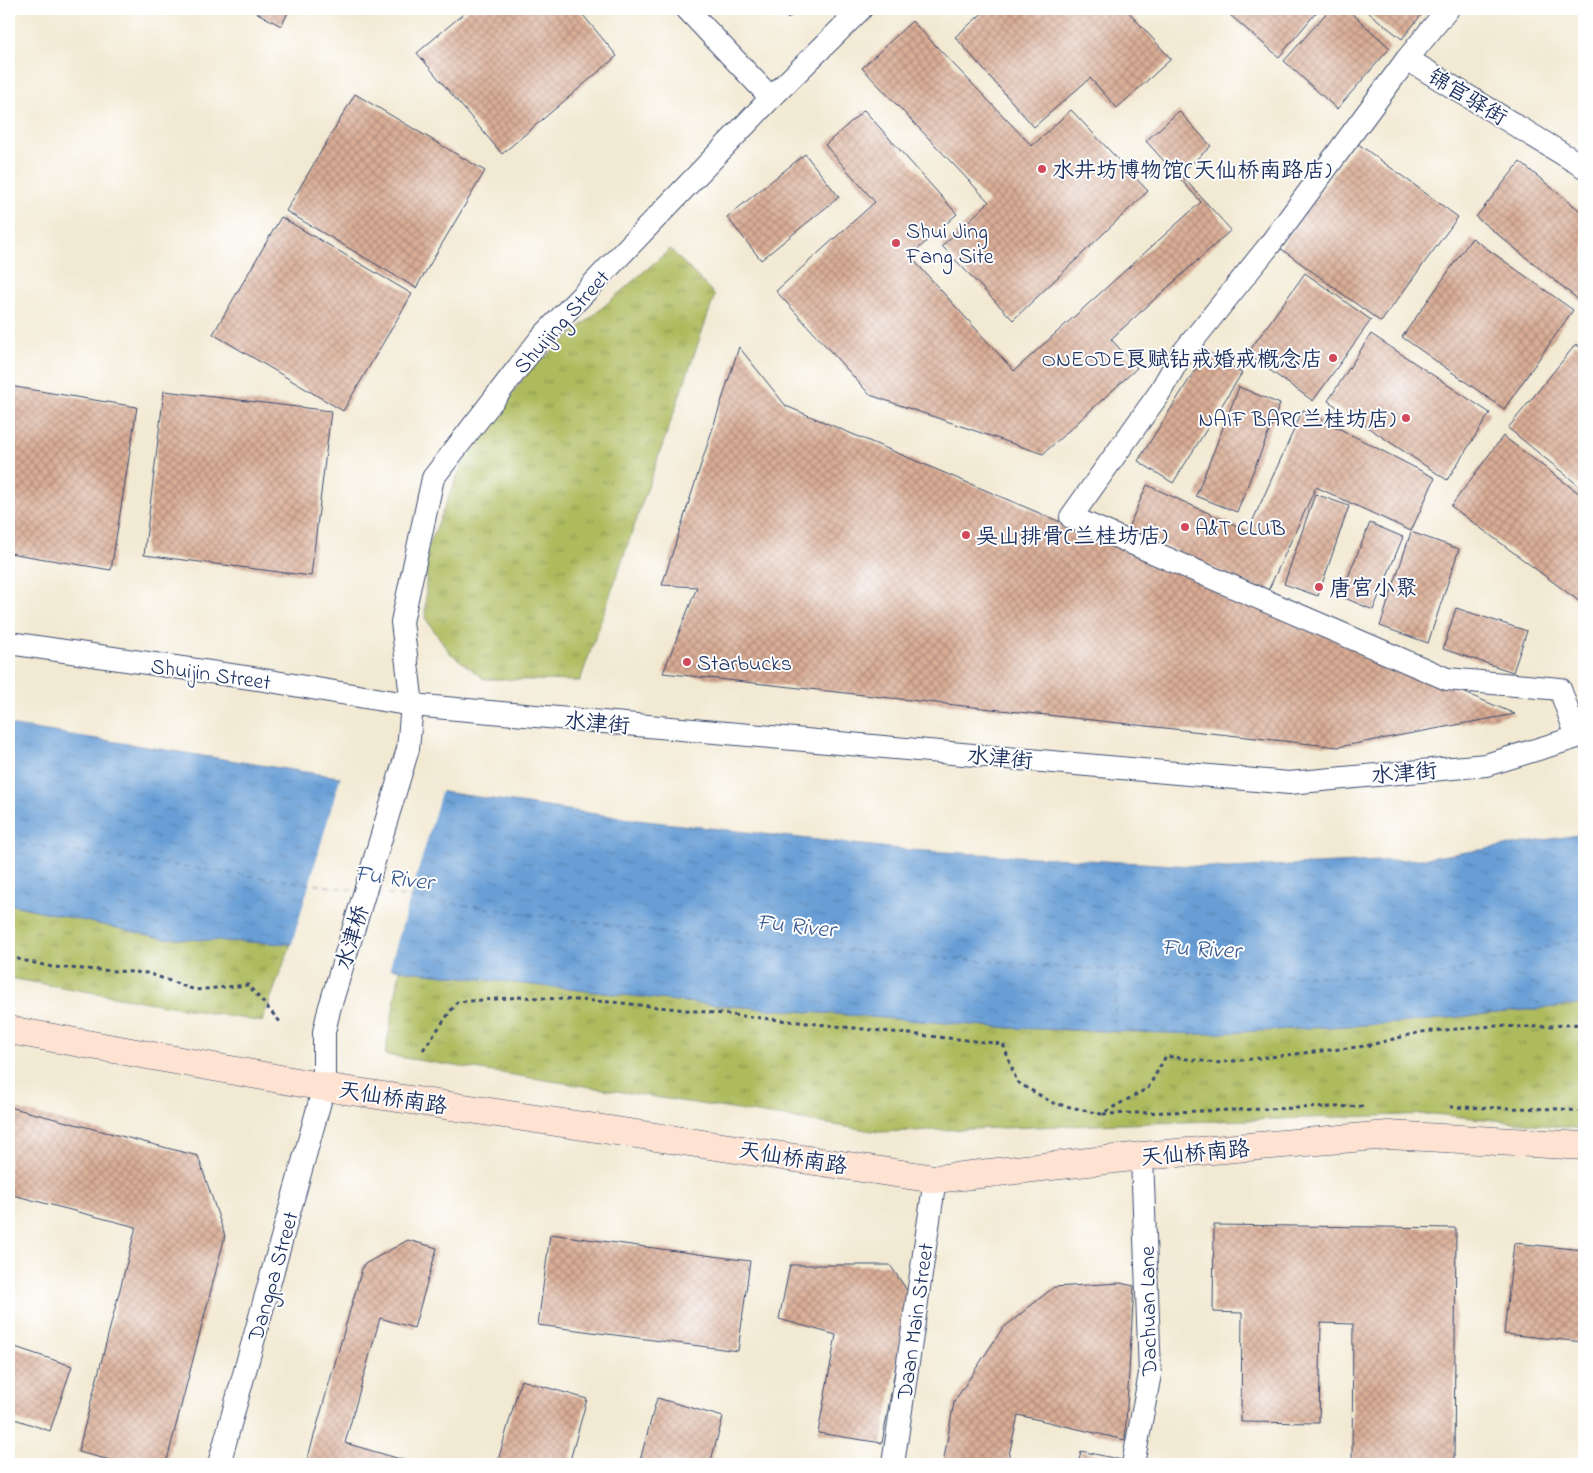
<svg xmlns="http://www.w3.org/2000/svg" width="1593" height="1473" font-family="'Indie Flower','LXGW WenKai TC',sans-serif">
	<style>
		.park { fill: url(#park-tufts); stroke: #64755e }
		.water { fill: url(#water-ripples); stroke: #42669a }
		.pier { fill: #f2e9d2 }
		.lines { fill: none; stroke-linecap: round; stroke-linejoin: round }
		.ferry { stroke: #3a5b8e; stroke-width: 1; stroke-dasharray: 6 5; stroke-linecap: butt }
		.building { fill: url(#building-cross-hatch) }
		.street-casing { stroke: #3b4b6f; stroke-width: 24 }
		.secondary-casing { stroke: #3b4b6f; stroke-width: 29 }
		.path { stroke: #3b4b6f; stroke-width: 3; stroke-dasharray: 4 4; stroke-linecap: butt }
		.street { stroke: #fff; stroke-width: 22 }
		.secondary { stroke: #fee3d2; stroke-width: 28 }
		.poi-dot { fill: #d1495b; stroke: #fff; stroke-width: 2 }
		.labels { text-anchor: middle; stroke-width: 4; stroke-linejoin: round; paint-order: stroke }
		.street-label { font-size: 22px; fill: #1b2f5e; stroke: #fff }
		.poi-label { font-size: 22px; fill: #1b2f5e; stroke: #fff; text-anchor: start }
		.water-label { font-size: 24px; font-style: italic; fill: #3a5b8e; stroke: #fff }
	</style>
	<defs>
		<pattern id="park-tufts" width="24" height="20" patternUnits="userSpaceOnUse" patternTransform="scale(1.25)"><rect width="24" height="20" fill="#aebb5d"/><path d="M3 7l-1-3M5 7V3M7 7l1-3M15 17l-1-3M17 17v-4M19 17l1-3" fill="none" stroke="#8d9850"/></pattern>
		<pattern id="water-ripples" width="26" height="14" patternUnits="userSpaceOnUse" patternTransform="scale(1.25)"><rect width="26" height="14" fill="#689ed5"/><path d="M2 4q2-2 4 0t4 0M15 11q2-2 4 0t4 0" fill="none" stroke="#5581b0"/></pattern>
		<pattern id="building-cross-hatch" width="8" height="8" patternUnits="userSpaceOnUse" patternTransform="scale(1.25)"><rect width="8" height="8" fill="#daad95"/><path d="M0 0l8 8M0 8l8-8" fill="none" stroke="#b08d7d"/></pattern>
	</defs>
	<rect width="100%" height="100%" fill="#fff"/>
	<filter id="ink" filterUnits="userSpaceOnUse"><feTurbulence type="fractalNoise" baseFrequency=".02" numOctaves="2"/><feDisplacementMap in="SourceGraphic" scale="10" xChannelSelector="R" yChannelSelector="G"/><feConvolveMatrix kernelMatrix="1 2 1 2 8 2 1 2 1" color-interpolation-filters="sRGB"/></filter>
	<filter id="wash" filterUnits="userSpaceOnUse"><feTurbulence type="fractalNoise" baseFrequency=".0096" numOctaves="4" result="noise"/><feDisplacementMap in="SourceGraphic" scale="20" xChannelSelector="R" yChannelSelector="G"/><feGaussianBlur stdDeviation="1.12" result="paint"/><feColorMatrix in="noise" values="0 0 0 0 0 0 0 0 0 0 0 0 0 0 0 0 0 1.4 0 .05"/><feComposite in="paint" operator="in"/></filter>
	<g filter="url(#wash)">
		<rect width="100%" height="100%" fill="#f2e9d2"/>
		<path class="park" d="M670,249L715,295L580,681L484,679L450,653L425,618L427,550L463,462L529,371Z
			M9,904L162,938L291,944L262,1022L9,978Z
			M400,970L695,1003L1011,1028L1201,1034L1399,1023L1584,1004V1129L1433,1114L879,1132L385,1055Z"/>
		<path class="water" d="M9,725L305,772L637,820L908,850L1229,868L1421,859L1584,834V1004L1399,1023L1202,1034L1011,1028L695,1003L400,970L291,944L162,938L9,904Z"/>
		<path class="pier" d="M341,775L442,789L389,970L291,947Z"/>
		<g class="lines">
			<path class="ferry" d="M9,843L355,890
				M376,893L733,942L1118,971L1425,979L1584,937
				M1114,1025L1118,971"/>
		</g>
		<g id="blocks">
			<path class="building" d="M250,9H290L281,26Z
				M469,9H578L617,56L502,154L417,53Z
				M779,9H799L788,19Z
				M987,9H1126L1171,59L1117,108L1090,78L1034,127L955,37Z
				M1223,9H1319L1279,57Z
				M1330,9H1347L1390,48L1337,109L1284,61Z
				M1364,9H1426L1402,39Z
				M912,21L1032,146L1071,110L1148,191L1013,320L942,246L989,202L862,68Z
				M355,94L485,171L416,288L286,211Z
				M864,110L957,214L910,256L1014,371L1201,202L1146,141L1179,111L1211,146L1180,174L1231,230L1111,339L1137,368L1043,454L870,395L776,291L875,202L825,145Z
				M1357,143L1458,217L1381,322L1280,248Z
				M805,154L839,197L761,260L727,217Z
				M1520,162L1584,214V304L1476,217Z
				M281,217L412,294L343,411L213,334Z
				M1472,238L1573,310L1504,409L1402,337Z
				M1305,273L1371,320L1313,401L1247,354Z
				M1371,334L1490,413L1447,480L1328,401Z
				M1576,344L1584,351V490L1508,428Z
				M739,347L786,406L1515,714L1338,747L663,673L697,587L662,585Z
				M1207,351L1242,373L1173,483L1138,461Z
				M9,386L137,407L111,570L9,553Z
				M1239,387L1280,404L1237,512L1196,496Z
				M164,391L331,411L311,576L144,555Z
				M1303,410L1435,478L1411,531L1316,487L1267,593L1128,528L1147,485L1248,531Z
				M1503,436L1584,497V605L1451,506Z
				M1315,494L1349,506L1318,596L1284,584Z
				M1370,523L1403,537L1373,610L1340,596Z
				M1411,532L1459,549L1428,643L1380,626Z
				M1456,608L1527,631L1513,672L1443,649Z
				M9,1107L198,1156L225,1236L166,1464H126L78,1452L136,1227L9,1194Z
				M1214,1225L1456,1228L1454,1464H1352L1353,1324L1321,1323L1319,1423L1241,1422L1242,1313L1213,1312Z
				M550,1234L750,1261L738,1351L538,1325Z
				M408,1240L437,1248L414,1328L380,1318L345,1443L407,1461L406,1464H306L363,1265Z
				M1514,1243L1584,1250V1342L1504,1334Z
				M790,1265H890L909,1293L882,1443L818,1433L836,1335L779,1319Z
				M1120,1283L1134,1286L1125,1440L1018,1415L1007,1464H943L954,1402L1002,1329L1054,1287Z
				M9,1345L72,1366L50,1431L9,1417Z
				M521,1380L587,1399L569,1464H497Z
				M657,1398L723,1417L710,1464H639Z
				M1081,1451L1122,1460L1121,1464H1078Z"/>
		</g>
	</g>
	<g filter="url(#ink)">
		<use href="#blocks" fill-opacity="0" stroke="#3b4b6f" stroke-width="1"/>
		<g class="lines">
			<g class="street-casing">
				<path id="street" d="M687,9L771,98
					M1448,9L1407,59L1584,167
					M1407,59L1268,247L1181,355L1158,395L1071,517L1447,679L1560,689L1577,737
					M9,643L258,679L412,705L1289,783L1486,765L1584,735
					M219,1464L324,1087V1032L329,1010L408,749L412,705L402,622L433,478L541,338L771,98L861,9
					M893,1464L935,1179
					M1133,1464L1150,1374L1142,1156"/>
			</g>
			<g class="secondary-casing">
				<path id="secondary" d="M9,1030L324,1087L935,1179L1142,1156L1388,1135L1584,1146"/>
			</g>
			<path class="path" d="M9,957L52,967L148,973L195,990L248,985L281,1023
				M423,1050L457,1002L522,997L612,1002L1003,1044L1017,1082L1053,1103L1101,1114L1148,1088L1166,1056L1216,1063L1366,1046L1421,1032L1493,1026L1529,1027L1584,1024
				M1450,1107L1562,1109L1584,1112
				M1103,1114L1364,1106"/>
			<use href="#street" class="street"/>
			<use href="#secondary" class="secondary"/>
		</g>
	</g>
	<g class="poi-dot">
		<circle cx="1042" cy="169" r="5"/>
		<circle cx="896" cy="243" r="5"/>
		<circle cx="1333" cy="358" r="5"/>
		<circle cx="1406" cy="418" r="5"/>
		<circle cx="1185" cy="527" r="5"/>
		<circle cx="966" cy="535" r="5"/>
		<circle cx="1319" cy="587" r="5"/>
		<circle cx="687" cy="662" r="5"/>
	</g>
	<g class="labels">
		<g class="street-label">
			<text transform="translate(1468 96) rotate(31)" y="8">锦官驿街</text>
			<text transform="translate(561 321) rotate(-48)" y="8">Shuijing Street</text>
			<text transform="translate(211 673) rotate(8)" y="8">Shuijin Street</text>
			<text transform="translate(597 722) rotate(5)" y="8">水津街</text>
			<text transform="translate(1000 757) rotate(5)" y="8">水津街</text>
			<text transform="translate(1404 772) rotate(-5)" y="8">水津街</text>
			<text transform="translate(351 937) rotate(-73)" y="8">水津桥</text>
			<text transform="translate(393 1097) rotate(9)" y="8">天仙桥南路</text>
			<text transform="translate(1195 1152) rotate(-5)" y="8">天仙桥南路</text>
			<text transform="translate(793 1157) rotate(9)" y="8">天仙桥南路</text>
			<text transform="translate(272 1276) rotate(-74)" y="8">Dangpa Street</text>
			<text transform="translate(1147 1311) rotate(-91)" y="8">Dachuan Lane</text>
			<text transform="translate(914 1321) rotate(-82)" y="8">Daan Main Street</text>
		</g>
		<g class="poi-label">
			<text x="1052" y="177">水井坊博物馆(天仙桥南路店)</text>
			<text x="906" y="238">Shui Jing<tspan x="906" dy="25">Fang Site</tspan></text>
			<text x="1323" y="366" text-anchor="end">ONEODE良赋钻戒婚戒概念店</text>
			<text x="1396" y="426" text-anchor="end">NAIF BAR(兰桂坊店)</text>
			<text x="1195" y="535">A&amp;T CLUB</text>
			<text x="976" y="543">吴山排骨(兰桂坊店)</text>
			<text x="1329" y="595">唐宫小聚</text>
			<text x="697" y="670">Starbucks</text>
		</g>
		<g class="water-label">
			<text transform="translate(394 877) rotate(7)" y="8">Fu River</text>
			<text transform="translate(796 925) rotate(6)" y="8">Fu River</text>
			<text transform="translate(1201 948) rotate(3)" y="8">Fu River</text>
		</g>
	</g>
	<rect width="1593" height="1473" fill="none" stroke="#fff" stroke-width="30"/>
</svg>
